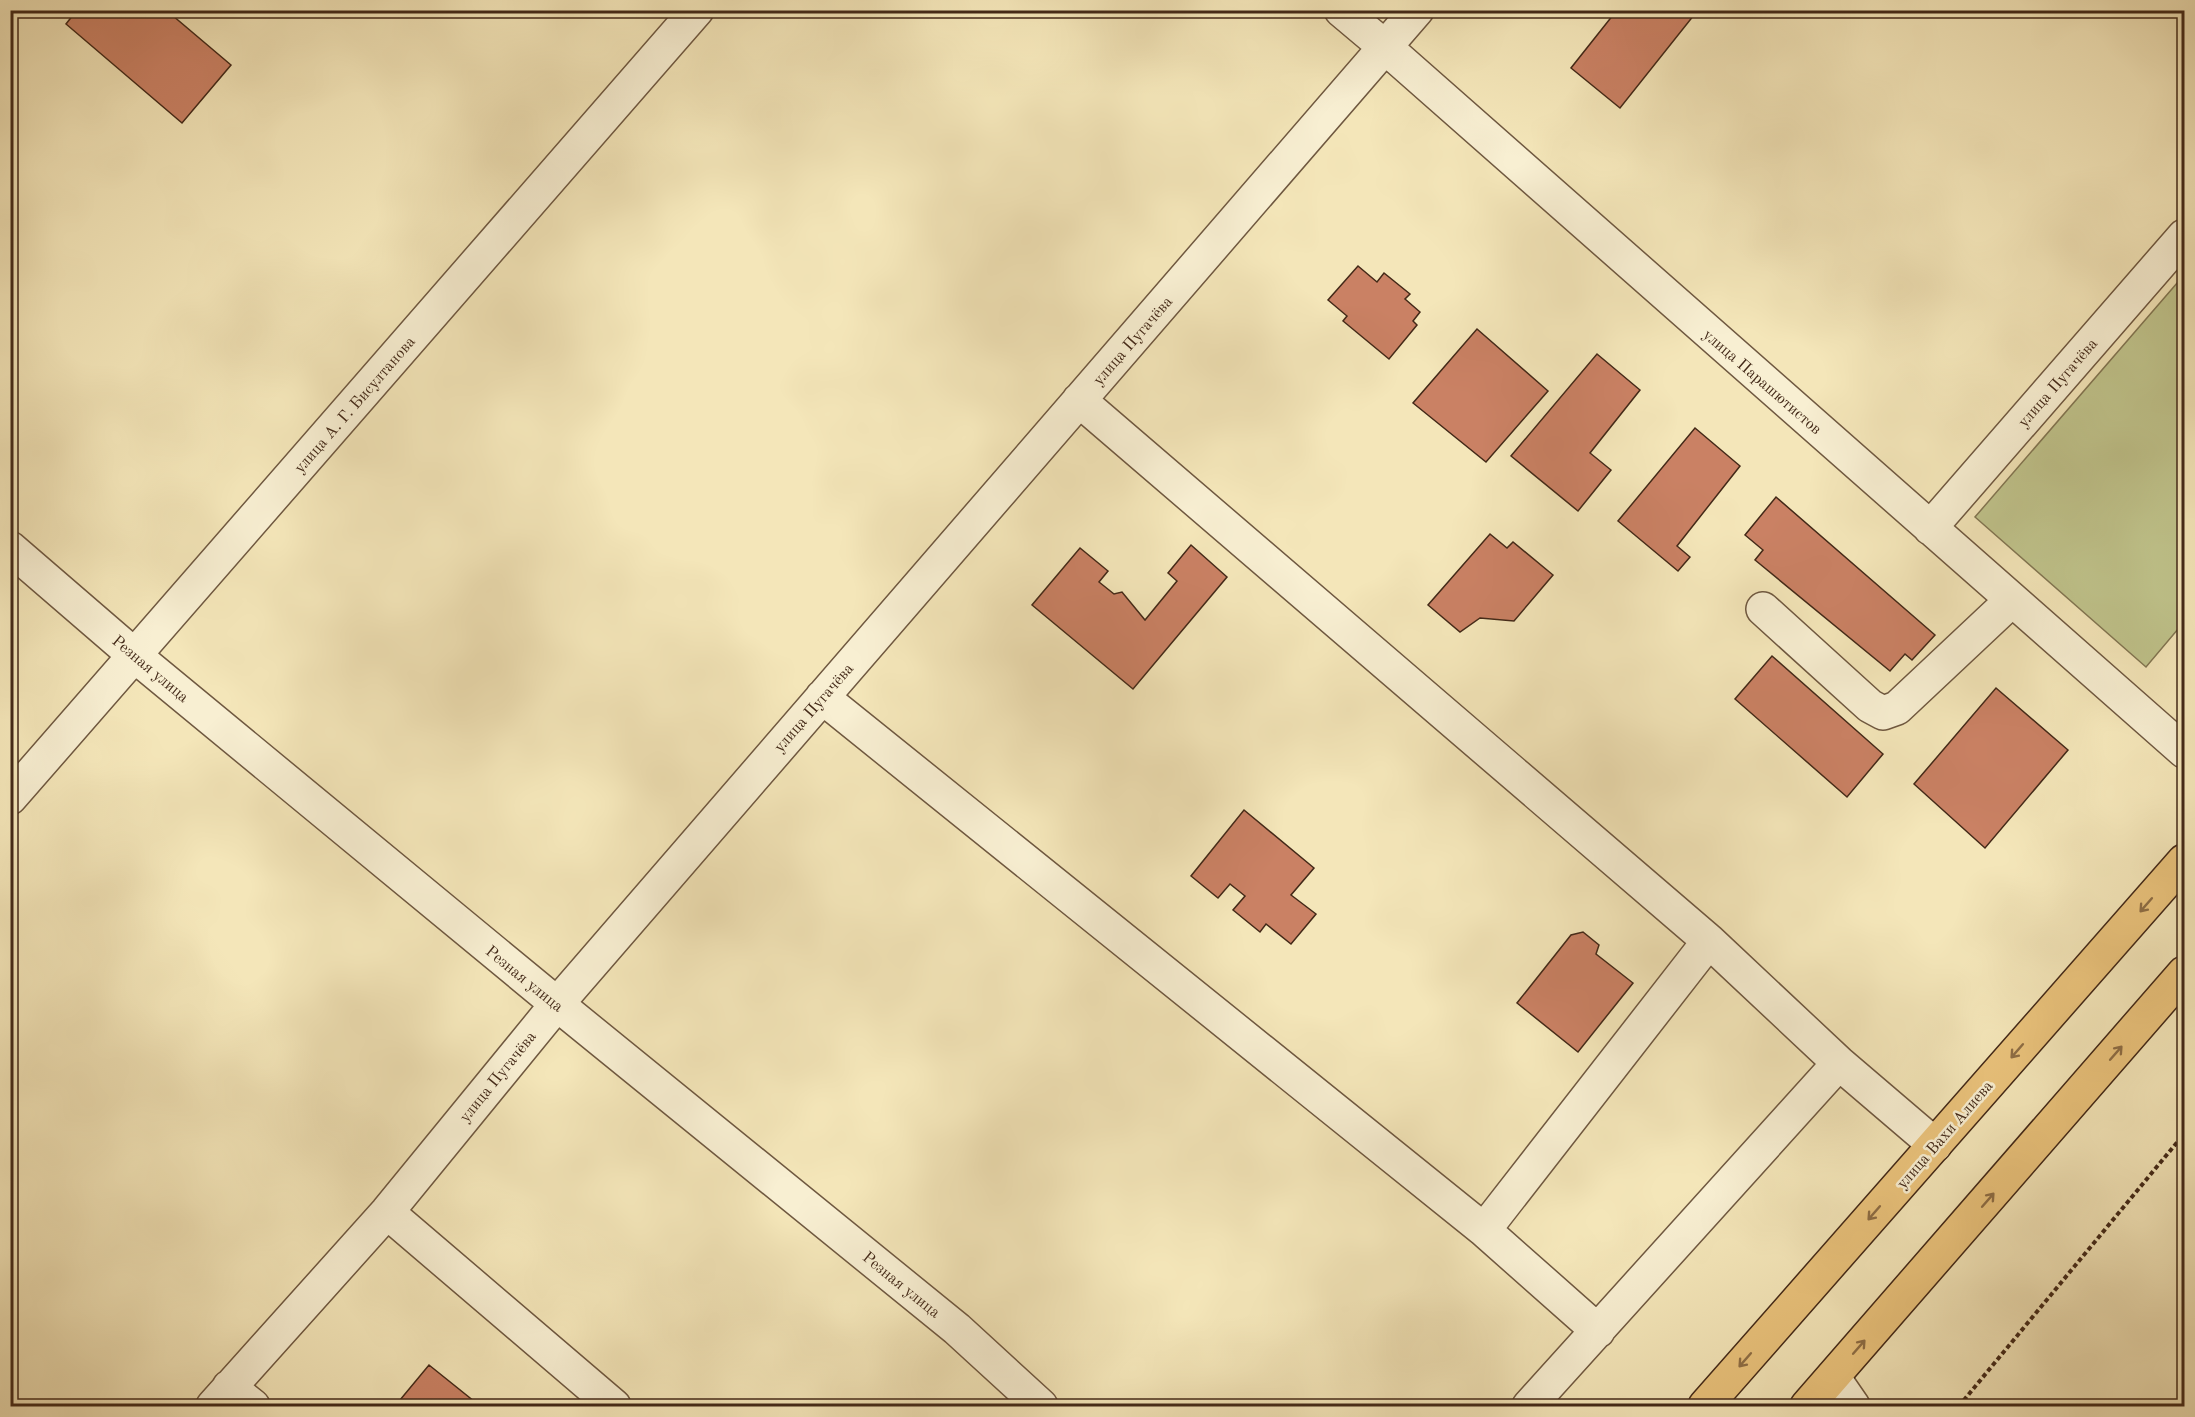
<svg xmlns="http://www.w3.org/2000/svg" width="2195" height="1417" font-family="'Old Standard TT',serif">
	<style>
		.green { fill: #c0c48c; stroke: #827652; stroke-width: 1.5 }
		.building { fill: #ca8164; stroke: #432918; stroke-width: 1.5 }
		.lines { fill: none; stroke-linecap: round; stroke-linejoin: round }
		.minor-casing { stroke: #6f5840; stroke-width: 36 }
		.major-casing { stroke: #432918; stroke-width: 36 }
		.path { stroke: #432918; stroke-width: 4; stroke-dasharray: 4.5 3; stroke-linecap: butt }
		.minor { stroke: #f8efd2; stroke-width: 33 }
		.major { stroke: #eac37c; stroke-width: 33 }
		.oneway { stroke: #8e6e45 }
		.labels { text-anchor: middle; stroke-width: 5; stroke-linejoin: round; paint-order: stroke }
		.street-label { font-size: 16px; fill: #432918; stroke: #f8efd2 }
	</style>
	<rect width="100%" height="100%" fill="#f4e6b9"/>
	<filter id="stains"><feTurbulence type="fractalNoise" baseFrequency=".00333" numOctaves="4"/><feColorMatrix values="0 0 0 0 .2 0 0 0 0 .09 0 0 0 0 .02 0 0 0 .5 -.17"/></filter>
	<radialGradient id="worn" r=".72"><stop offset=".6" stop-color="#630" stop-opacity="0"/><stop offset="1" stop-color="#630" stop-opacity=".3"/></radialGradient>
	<path class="green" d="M2184,275V622L2146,667L1975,517Z"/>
	<path class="building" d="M77,10H166L231,65L182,123L66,24Z
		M1617,10H1698L1620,108L1571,68Z
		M1358,266L1377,282L1384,273L1410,294L1405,299L1420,312L1413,321L1417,325L1389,359L1343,321L1347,316L1328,300Z
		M1477,329L1548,391L1486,462L1413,403Z
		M1597,354L1640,390L1590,453L1611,470L1578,511L1511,456Z
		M1695,428L1740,466L1677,546L1690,557L1678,571L1618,521Z
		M1776,497L1935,635L1912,660L1905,654L1890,671L1755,560L1763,550L1745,535Z
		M1490,534L1507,548L1513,542L1553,575L1514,621L1480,618L1460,632L1428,605Z
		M1191,545L1227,577L1133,689L1032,605L1080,548L1108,571L1099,582L1114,594L1122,592L1145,620L1177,581L1168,573Z
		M1772,656L1883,754L1847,797L1735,699Z
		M1996,688L2068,750L1985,848L1914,784Z
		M1244,810L1314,868L1291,895L1316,914L1291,944L1266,924L1260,932L1233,910L1245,896L1230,884L1218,898L1191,876Z
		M1583,932L1599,945L1596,954L1633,983L1578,1052L1517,1003L1571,935Z
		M429,1365L480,1406H395Z"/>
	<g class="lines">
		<g class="minor-casing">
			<path id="minor" d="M1341,10L1385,47L2184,751
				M1079,400L1709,941L1839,1063L1935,1145
				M1930,528L2184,236
				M10,548L134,655L557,1004L957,1329L1041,1406
				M1763,609L1870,706L1883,713L1897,708L2012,600
				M822,697L1484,1230L1709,941
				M10,798L697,10
				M387,1212L614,1406
				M1484,1230L1598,1331
				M1833,1377L1853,1406
				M229,1387L253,1406
				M213,1406L387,1212L557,1004L1417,10
				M1529,1406L1839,1063"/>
		</g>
		<g class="major-casing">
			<path id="major" d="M1705,1406L2184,861
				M1807,1406L2184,973"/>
		</g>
		<path class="path" d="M1959,1406L2184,1134"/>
		<use href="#minor" class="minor"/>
		<use href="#major" class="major"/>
	</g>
	<defs><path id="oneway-shaft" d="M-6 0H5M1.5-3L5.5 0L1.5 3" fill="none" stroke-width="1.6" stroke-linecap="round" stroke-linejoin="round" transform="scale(1.5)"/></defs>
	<g class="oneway">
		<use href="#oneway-shaft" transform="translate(2146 905) rotate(131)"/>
		<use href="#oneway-shaft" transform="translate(2017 1051) rotate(131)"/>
		<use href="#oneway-shaft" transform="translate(2116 1053) rotate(-49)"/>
		<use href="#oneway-shaft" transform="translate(1988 1200) rotate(-49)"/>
		<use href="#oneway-shaft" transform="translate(1874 1213) rotate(131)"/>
		<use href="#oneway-shaft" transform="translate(1859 1347) rotate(-49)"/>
		<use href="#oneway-shaft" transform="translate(1745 1360) rotate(131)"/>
	</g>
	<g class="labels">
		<g class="street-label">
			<text transform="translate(1132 340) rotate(-49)" y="6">улица Пугачёва</text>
			<text transform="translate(1763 381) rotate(41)" y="6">улица Парашютистов</text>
			<text transform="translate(2057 382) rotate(-49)" y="6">улица Пугачёва</text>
			<text transform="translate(354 404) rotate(-49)" y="6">улица А. Г. Бисултанова</text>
			<text transform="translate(151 668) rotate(40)" y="6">Резная улица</text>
			<text transform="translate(813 707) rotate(-49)" y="6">улица Пугачёва</text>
			<text transform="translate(525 978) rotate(39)" y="6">Резная улица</text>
			<text transform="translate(497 1076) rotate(-51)" y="6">улица Пугачёва</text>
			<text transform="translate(1944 1134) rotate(-49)" y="6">улица Вахи Алиева</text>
			<text transform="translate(902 1284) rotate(39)" y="6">Резная улица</text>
		</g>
	</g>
	<rect width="2195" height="1417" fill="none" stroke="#f4e6b9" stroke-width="36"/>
	<rect x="12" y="12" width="2171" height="1393" fill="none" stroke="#432918" stroke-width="3"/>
	<rect x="18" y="18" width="2159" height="1381" fill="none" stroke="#432918" stroke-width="1.5"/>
	<rect width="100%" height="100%" filter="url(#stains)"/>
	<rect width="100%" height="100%" fill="url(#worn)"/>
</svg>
